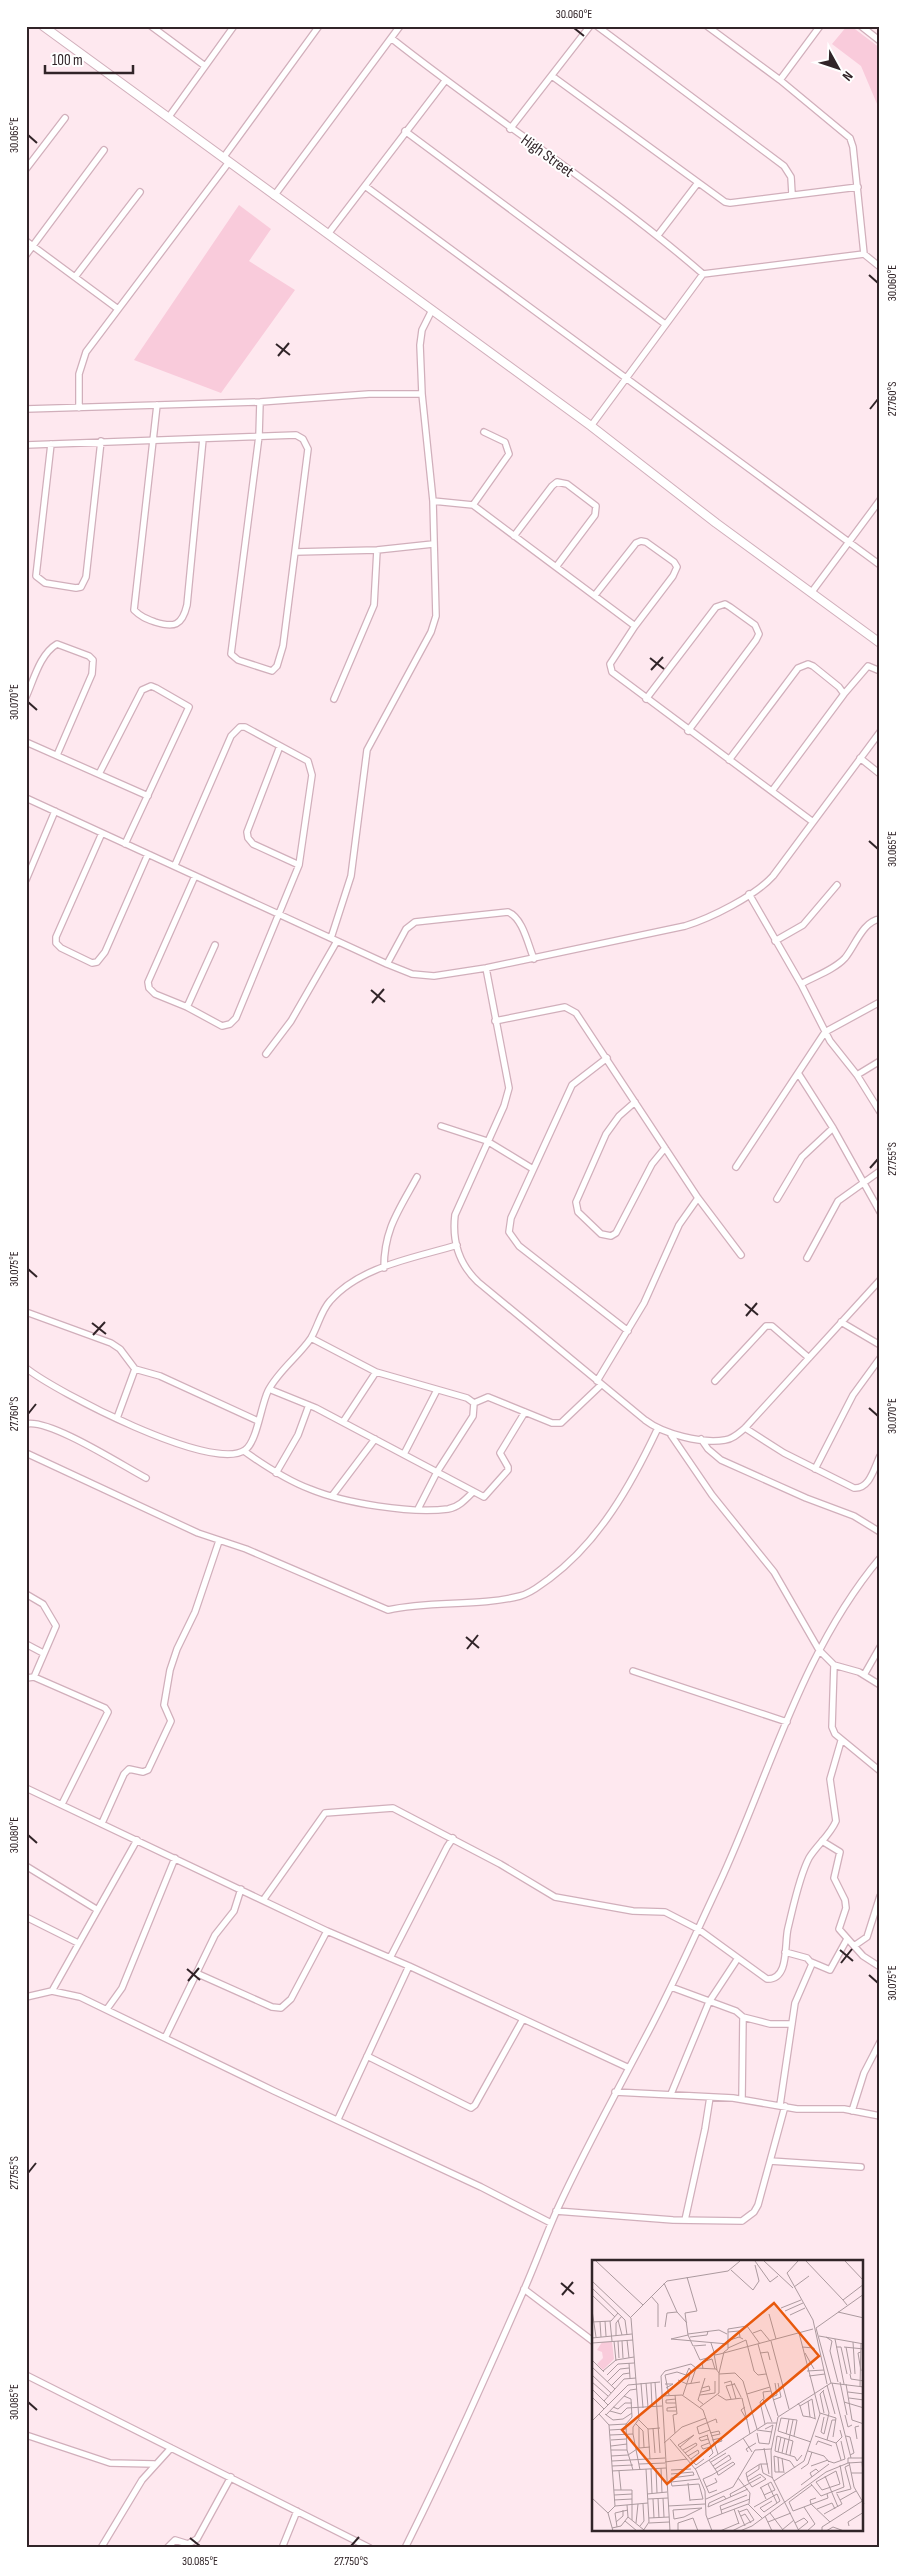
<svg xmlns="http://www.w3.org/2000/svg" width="906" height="2574" font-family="'Sofia Sans Condensed',sans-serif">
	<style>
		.green { fill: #f9cbdb }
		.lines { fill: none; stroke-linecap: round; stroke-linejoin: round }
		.street-casing { stroke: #d1afbb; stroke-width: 8 }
		.secondary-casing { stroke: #d1afbb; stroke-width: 10 }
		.street { stroke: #fff; stroke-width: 5.5 }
		.secondary { stroke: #fff; stroke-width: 8 }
		.ticks { fill: none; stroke: #312428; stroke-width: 2 }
		.labels { text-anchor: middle; stroke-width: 4; stroke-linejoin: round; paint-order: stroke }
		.street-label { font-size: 16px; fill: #312428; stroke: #fff }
		.inset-road { fill: none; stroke: #ac9a9f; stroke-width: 1 }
		.view { fill: #e8590c; fill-opacity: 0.15; stroke: #e8590c; stroke-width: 2.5 }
		.inset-edge { fill: none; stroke: #312428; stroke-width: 2.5 }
		.neatline { fill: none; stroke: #312428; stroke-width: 2 }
		.ticks-label { font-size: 12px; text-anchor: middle; fill: #312428 }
	</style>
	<rect width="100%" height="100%" fill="#fee8ef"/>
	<path class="green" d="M847,26H851L880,48V111L861,66L832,44Z
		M239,205L271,229L249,261L295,290L221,393L134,360Z"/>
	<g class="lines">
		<g class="street-casing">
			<path id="street" d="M151,26L205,66
				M597,26L784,166L791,177L792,194
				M707,26L780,80L850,138L853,147L864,254L880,267
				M861,26L880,41
				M391,38C493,119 605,189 703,274
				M552,76L725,202L730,203L858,187
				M780,80L820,26
				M168,118L234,26
				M510,129L590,26
				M405,131L665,324
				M223,158L319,26
				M26,169L65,118
				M365,186L880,565
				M274,196L400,26
				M328,234L445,81
				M658,235L697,184
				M26,241L118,309
				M26,255L104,150
				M75,277L140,192
				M157,405L134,610C141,617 147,619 155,622C174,628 182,626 187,605L203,439
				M79,408V374L86,352L229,162
				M26,409L260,402L369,394H422
				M591,426L703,274L864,254
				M51,444L36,576L45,583L76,588L81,587L86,577L101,441
				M26,445L296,435L303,439L308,449L283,646L277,666L272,671L238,660L231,654L259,436L260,402
				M433,501L473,505L635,626L610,664L612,672L813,822
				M473,505L509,454L505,442L484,432
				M514,536L552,486L557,482L567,484L596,506L595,515L556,567
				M295,552L377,550L433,544
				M811,593L880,500
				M595,595L636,543L641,541L646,542L674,562L677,567L673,576L635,626
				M844,694L868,666L880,671
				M26,697C34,679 40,654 57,644L89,656L93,660L92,674L57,755
				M334,699L374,605L377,550
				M646,699L716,607L725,604L730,607L755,625L759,634L756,640L688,731
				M26,742L148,796
				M280,746L247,832L248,838L253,844L299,865
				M860,758L880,774
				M729,760L798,668L808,664L813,666L839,687L844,694L772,791
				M99,774L142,690L151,686L156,688L189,707L125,844
				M26,798L387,964L412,974L434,976L486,968L685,926C711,918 755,896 773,876L880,732
				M102,833L56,937V943L61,948L92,963L97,962L105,952L148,854
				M175,865L231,736L240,727H245L308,761L312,775L299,865L236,1018L230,1024L222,1026L187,1007L155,994L149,988L148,982L195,876
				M26,880L55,811
				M749,894L801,984L830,1041L857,1075L880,1112
				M331,938L351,876L367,750L431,632L436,616L433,501L422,394L420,345L422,330L432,310
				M775,941L803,925L837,885
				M387,964L406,929L415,922L508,912C523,918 528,945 534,959
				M486,968L509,1088L504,1106L455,1215C452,1241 459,1264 478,1282L645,1420C663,1434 702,1444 725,1440C733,1439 739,1433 745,1428L880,1280
				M801,984C815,976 834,970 845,958C855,946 863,921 880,919
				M187,1007L215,945
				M495,1021L565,1007L576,1013L698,1198L741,1255
				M266,1054L291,1021L337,941
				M607,1058L572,1085L511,1218L509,1232L519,1246L628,1331
				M798,1073L833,1128L880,1212
				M857,1075L880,1061
				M635,1102L619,1116L606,1134L576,1202L578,1212L601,1234L611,1236L616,1233L652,1164L665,1148
				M441,1126L487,1141L533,1169
				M736,1167L825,1032L880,1002
				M777,1199L802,1157L833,1128
				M807,1258L838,1201L880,1171
				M384,1268C384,1229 399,1210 417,1177
				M26,1312L111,1343L120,1349L135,1369L117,1418
				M841,1322L880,1345
				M311,1338L376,1372L467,1398L474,1403L473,1416L437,1472L418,1509
				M26,1368C56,1392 212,1473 245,1450C257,1442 261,1405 268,1391C278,1371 299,1356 311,1338C318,1326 321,1311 330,1301C360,1266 415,1258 457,1245
				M135,1369L160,1376L258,1421
				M597,1381L644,1303L679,1225L698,1198
				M715,1381L766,1326H772L809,1358
				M269,1389L316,1408L484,1497L508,1470V1467L500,1453L525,1412
				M474,1403L488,1397L552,1423H561L601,1385
				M343,1422L376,1372
				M26,1424C49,1418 123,1466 146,1478
				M745,1428L784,1453L854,1488C870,1489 874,1468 880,1456
				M671,1435L712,1495L774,1572L819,1650L834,1665L832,1727L835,1734L880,1771
				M701,1439L708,1449L721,1460L806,1498L854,1516L880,1532
				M244,1451C265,1466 286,1480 310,1489C344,1503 411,1514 448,1509C459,1507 466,1499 473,1492
				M26,1453L198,1533L246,1549L388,1610C431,1600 477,1607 520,1596C532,1593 540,1585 549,1579C599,1542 631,1485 657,1430
				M404,1454L437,1390
				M815,1469L853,1395L880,1358
				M276,1473L298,1435L309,1405
				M332,1496L375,1439
				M26,1594L43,1604L56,1626L34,1677L26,1678
				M26,1644L43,1653
				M834,1665L859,1672L880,1685
				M633,1671L787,1722
				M864,1675L880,1647
				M34,1677L105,1708L108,1712L62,1804
				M26,1788L327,1931L409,1966L629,2068
				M102,1823L124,1774L129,1769L143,1772L148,1770L171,1721L164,1705L170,1670L177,1649L195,1612L219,1541
				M822,1841L840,1852L834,1878L845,1900L846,1908L839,1929L854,1946L867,1937L880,1896
				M26,1866L96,1909
				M264,1899L325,1813L393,1808L500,1864L555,1897L633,1911L665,1912L698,1929L767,1979C790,1980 784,1943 788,1928C793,1908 799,1877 809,1858C817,1845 830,1835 836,1821L830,1779L841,1741
				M26,1917L78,1943
				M854,1946L863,1956L880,1967
				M390,1958L447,1847L453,1838
				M811,1962L830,1970L847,1939
				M196,1973L272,2007L281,2008L291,1999L327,1931
				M671,1987L736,2011L743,2017L742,2099
				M52,1991L137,1840
				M26,1997L52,1991L80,1997L274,2091L481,2187L551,2223
				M107,2009L122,1988L175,1858
				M743,2017L770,2024H792
				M165,2038L215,1935L234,1911L241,1889
				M367,2056L471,2108L475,2105L523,2019
				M615,2092L733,2098L797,2109H844L880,2116
				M671,2094L709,2002L738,1958
				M780,2105L795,2003L812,1964L807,1958L785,1952
				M852,2111L864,2073L880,2042
				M338,2119L409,1966
				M770,2161L861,2167
				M556,2211L673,2220L742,2221L754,2212L758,2205L785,2106
				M685,2220L705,2129L710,2097
				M524,2289L594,2342
				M26,2375L370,2548
				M26,2435L110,2463L154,2464
				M101,2548L142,2480L171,2448
				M167,2548L175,2540L188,2544L197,2539L231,2477
				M282,2548L297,2511
				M405,2548C447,2464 485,2378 523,2292C535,2265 545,2237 557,2210C584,2151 615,2095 645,2038C672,1988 695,1935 719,1884C770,1774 801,1652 880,1558"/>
		</g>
		<g class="secondary-casing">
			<path id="secondary" d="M43,26L591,426L716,523L880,643"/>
		</g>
		<use href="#street" class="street"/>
		<use href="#secondary" class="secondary"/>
	</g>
	<path class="ticks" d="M574,28L584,36M28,135L37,143M869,275L878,283M276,344L290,355M278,356L289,343M870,409L878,399M650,658L664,669M651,670L663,657M28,702L37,710M869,841L878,849M371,990L385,1002M372,1003L384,989M870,1168L878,1159M28,1269L37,1277M745,1304L758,1315M746,1316L757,1303M92,1323L106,1334M93,1335L105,1322M869,1408L878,1416M28,1414L36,1404M466,1637L479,1648M467,1649L478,1635M28,1835L37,1843M840,1950L853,1961M841,1963L852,1949M187,1969L200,1980M869,1975L878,1983M188,1981L199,1968M28,2173L36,2163M561,2283L574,2294M562,2295L573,2282M28,2402L37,2410M190,2538L200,2546M351,2546L359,2537"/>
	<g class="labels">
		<g class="street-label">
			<text transform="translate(548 155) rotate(36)" y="6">High Street</text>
		</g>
	</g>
	<g transform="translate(592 2260)">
		<rect width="271" height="271" fill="#fee8ef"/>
		<path d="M10,82H20L22,99L11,110L5,104L11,98L10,92L5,90Z" fill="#f9cbdb"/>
		<path class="inset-road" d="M4,1L51,45M163,1L178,22L186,16M172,1L201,28M206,1L195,13L221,60L235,124M214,1L251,40M253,1L272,21M139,10L161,30L167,21L163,5M95,17L105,51L93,53L96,75L101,86L114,85M0,21L39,58L47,159L41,167V174L48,210M72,23L85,52L95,63M202,27L217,16M0,28L33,60L35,75M272,34L224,68L239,123L272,127M0,35L23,57M59,36L66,44V67M255,45L251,40L272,24M189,48L209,40M0,50L4,77M193,51L211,43M246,52L272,58M177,54L184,79M198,55L213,48M39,57L75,21L136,11L148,1M26,60L30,75M13,61L14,76M18,61L20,81M0,62L19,61L26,53M8,62L9,77M73,67L75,53L85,52M136,72L147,71L148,77M161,73L169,70L178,81M96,74L127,70L135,74M24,76V63L30,56M227,76L272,84M98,77L115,75L116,71M234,77L240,81L238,91L246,122M0,78L40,74M79,79L136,84M79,79L96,75M243,79L252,124M35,80L37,98M22,81L24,101M26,81L27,98M30,81L31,98M135,81L147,77L151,79M179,81L197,149M261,82L263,114M0,83L41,80M119,83L123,95L128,94L221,69M166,84L186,156M102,87L108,100L115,98M210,87L222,88L223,91M244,87H249L255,114M252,87L272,89M254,87L259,114M136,88L154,80L162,111L166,115L174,114M168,93L176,92L178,100M213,93L222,109M122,94L125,110M0,100L12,112M37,103L38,118M0,107L23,129M111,109L110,102L120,99L123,109M11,111L24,100L42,97M215,111L232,110M269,111L266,93L269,92M127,114L143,113L151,121L165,169M258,114L259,119L272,121M0,115L19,133M15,115L26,104L42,103M217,116L233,114M86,120L95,124L108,122M0,122L16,136M15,122L28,109L37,108M63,122L68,193M248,122L255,155M49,123L51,148M54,123L56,147M59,123L60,147M99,123L104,108M132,123L139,121L144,139M142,123L149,137M240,123L259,198M73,124H81L74,128M254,124L260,160L272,164M235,125L243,154M19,126L31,114L38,113M268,127L269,83M0,129L16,145M232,130L228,134L232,153M231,131L237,153L232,174L229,172L232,157M109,132L118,130L117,126L110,128M256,132L272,134M155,134L178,127M77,135L73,115L85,112L97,116M91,135L99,111L97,108L94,115M108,135L123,133V121M126,135L134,140L150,138L158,174M69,136L90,135L111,150L126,194M0,137L12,149M180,137L185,135L183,123M257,138L272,140M84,139L74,140V143H84M139,139L134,126L143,124M171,139L168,142L173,164M171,139L180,162M172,139L171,132L179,131M181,140L189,137L186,123M12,141L32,119L44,118M216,141L218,157L224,159M252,142L272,148M206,143L208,146L220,139L223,158M111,144L106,140L113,118M208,146L211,156L218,157M21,147L26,149L33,143H40M84,147L75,148V151H84M108,147L127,133V113L132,92L136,89V69L155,66L168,84M153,147L149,150L155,160M18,151L29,154L35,148L70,146M228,153L244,158L241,177M7,154L17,165L23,246L16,253M13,154L21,160L31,159L40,153M14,155L38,130L45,129M253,155L256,167L260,165M47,160L56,169L68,168M0,161L36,125L68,122M34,164L35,190L41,210M44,164L51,171L52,187M17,165L34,164L40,157L39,139L32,136M47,167V188L58,187M61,168L63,193M56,169L58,199M18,170L34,169M118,170L107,174L105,167L124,159L125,163M165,170L180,172M83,173L81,155L85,154L83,135M118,173L127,171L128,174L119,176M165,173L167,183L177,184L181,165L173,169M194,174L197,159M18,175L41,174M102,175L86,185L104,205L112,199M115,175L121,193L117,197M116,175L107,178L109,181L116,179M185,176L183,191L203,197L205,201L210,195M185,176L201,181L198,195M202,176L205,160L189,158L186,171L219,182M223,176L244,183L249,200M254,176L258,177L262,193L258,195M151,178L160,192M78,179L104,210L113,231L114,255L120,271M265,179L263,167L267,166M19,180L34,179M120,180L129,178L130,181L121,184M235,180L240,160H244M72,183L90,167L114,158M117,183L109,186L111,189L118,187M244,183L250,177L248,170M224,185L226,181L240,186M19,186L35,184M88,187L102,175M172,188L177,214M19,190H35M91,190L104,183L105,185L93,193M216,191L232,196L237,202M156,192L154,189L164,183M186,192L189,177M190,193L193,178M194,194L201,160M19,196L36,195L45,189M96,196L106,190L107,193L99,199M186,197L187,212M190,198L192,213M117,200L125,212L126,215H127L143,204L141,202L125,212L120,215L111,219L117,233L125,230M20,201L73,198M236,201L242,203L253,199L249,181M73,202L95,199M119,202L134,193M257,202L262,227L272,244M256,203V198H272M47,204L73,203M169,204L171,213L181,218M257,205L253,207L259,229M20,206L41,205M121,206L137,195L139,199L123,209M219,206L236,200M69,208L70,233M59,209L60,233M64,209L65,233M103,209L175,163H185M209,209L216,204L220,192M79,210L99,209M20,211L74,208M27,211L29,230M244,211L248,224L230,230L224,222ZM191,212H183L182,196L198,201L203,208M259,213H271L270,202M79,214L101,212L102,215L79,218V222M233,216L246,247M155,217L167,209V205M220,217L218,213L224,209L227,212M146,218L158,233L157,244M156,221L168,214L174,219L160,227L156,221L154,213L168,204H176M182,221L212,201L228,154L207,73M79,222L80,226L107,224L111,239L98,240M79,222L107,219M96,223L98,241M176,224L185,243M219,224L229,236L252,227L248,205M209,225L237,204M220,225L197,242L201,251L236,238L235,234M114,227L125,222L123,218M22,230H40V260M244,233L259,229M55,234L75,232M245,234L248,240L264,231M22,235L40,234M172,235L183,230L179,222L168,228H169L174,239M139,237L138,234L169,217M0,238L16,253L21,271M66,238L67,258M71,238L72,257M224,238L218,240L219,244L238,262M56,239L76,238M61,239L62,258M114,239L141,227L163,190L179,189M22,240L40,239M180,241L168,248L172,252L188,241L185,234M23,246L56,243M76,246L113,244M116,247L156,229M116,247L117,243L132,236L134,239M162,247L185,234M212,247L223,264L215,271M110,248L92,257L82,259L81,250ZM142,249L147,264M225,249L240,243L243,249M129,250L158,239M146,250L153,266M178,253L191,270M130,254L128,246L155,235M232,254L250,244L248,240M149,256L153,254L159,263M173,256L180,271M36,257L52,270M57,258L77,257M116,259L156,244L170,258M33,261L45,271M24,262L31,256V250M176,262L199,253M44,263L46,244M57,263L77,262M203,263L212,258L216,262L206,270M48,266L52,261L51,244M257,266L256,262L272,252M25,267L23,253L36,250M20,268L29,266L36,257L35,245M86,270V263L101,258L106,271M190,270L202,260M51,271L57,262L54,209M78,271L69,116L73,111L99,104L104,108L124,109L127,113M78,271H101M128,271L147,263M140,271L162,260L155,249L147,252M148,271L160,266L234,212L256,203L272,202M207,271L180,217L179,191L186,157L239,123M230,271V267L272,240M234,271L241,267L252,271"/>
		<path class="view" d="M182,43L227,96L75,224L30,170Z"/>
		<rect width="271" height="271" class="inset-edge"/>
	</g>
	<rect width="906" height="2574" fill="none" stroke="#ffffff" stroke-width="55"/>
	<g transform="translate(838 68) rotate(130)" stroke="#ffffff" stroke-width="4" paint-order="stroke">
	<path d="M0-4L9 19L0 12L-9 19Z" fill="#312428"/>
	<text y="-8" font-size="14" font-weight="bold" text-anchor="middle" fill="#312428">N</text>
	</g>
	<path d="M45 65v8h88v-8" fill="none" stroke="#312428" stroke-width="2.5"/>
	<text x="52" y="65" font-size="15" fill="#312428" stroke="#ffffff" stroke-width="4" paint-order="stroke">100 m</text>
	<rect x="28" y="28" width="850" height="2518" class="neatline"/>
	<g class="ticks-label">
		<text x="574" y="18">30.060°E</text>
		<text transform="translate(14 135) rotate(-90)" y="4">30.065°E</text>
		<text transform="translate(892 283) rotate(-90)" y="4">30.060°E</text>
		<text transform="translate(892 399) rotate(-90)" y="4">27.760°S</text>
		<text transform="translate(14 702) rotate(-90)" y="4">30.070°E</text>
		<text transform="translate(892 849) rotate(-90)" y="4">30.065°E</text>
		<text transform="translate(892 1159) rotate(-90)" y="4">27.755°S</text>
		<text transform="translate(14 1269) rotate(-90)" y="4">30.075°E</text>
		<text transform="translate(14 1414) rotate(-90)" y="4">27.760°S</text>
		<text transform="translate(892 1416) rotate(-90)" y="4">30.070°E</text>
		<text transform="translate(14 1835) rotate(-90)" y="4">30.080°E</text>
		<text transform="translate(892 1983) rotate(-90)" y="4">30.075°E</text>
		<text transform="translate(14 2173) rotate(-90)" y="4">27.755°S</text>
		<text transform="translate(14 2402) rotate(-90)" y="4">30.085°E</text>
		<text x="200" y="2565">30.085°E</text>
		<text x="351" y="2565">27.750°S</text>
	</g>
</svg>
